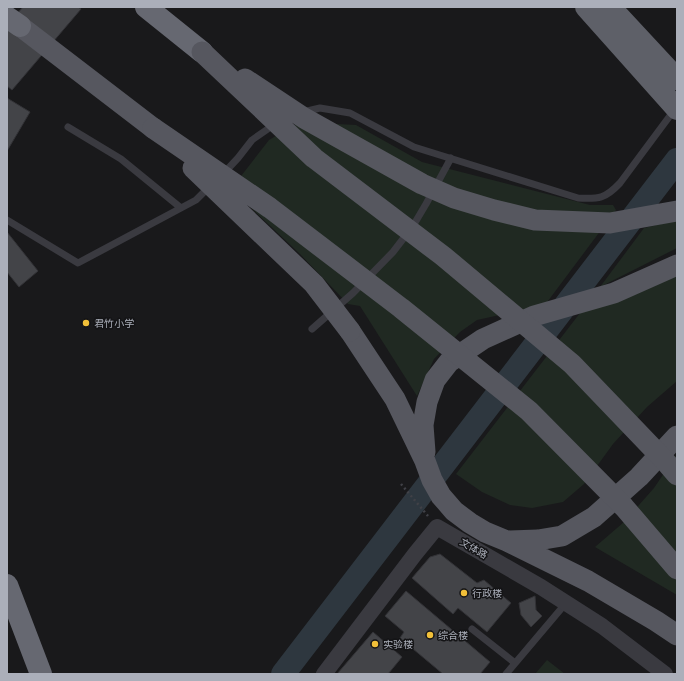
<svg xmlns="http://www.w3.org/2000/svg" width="684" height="681" font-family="'Asap Condensed','Noto Sans SC',sans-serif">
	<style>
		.green { fill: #202922 }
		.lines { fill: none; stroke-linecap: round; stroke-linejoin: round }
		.river { stroke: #2e373f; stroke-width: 24 }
		.building { fill: #434448; stroke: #333337 }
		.path { stroke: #404147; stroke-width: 2.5; stroke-dasharray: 2 3; stroke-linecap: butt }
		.service { stroke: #3a3a40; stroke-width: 7 }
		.tertiary { stroke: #3a3a40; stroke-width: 16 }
		.primary { stroke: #56575f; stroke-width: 21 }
		.trunk { stroke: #5e6068; stroke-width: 22 }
		.motorway { stroke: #666871; stroke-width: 22 }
		.primary-bridge { stroke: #56575f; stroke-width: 21 }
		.poi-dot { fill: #f2c039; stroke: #141416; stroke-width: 1.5 }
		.labels { text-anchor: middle; stroke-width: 3; stroke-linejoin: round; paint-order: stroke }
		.poi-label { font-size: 10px; fill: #abafba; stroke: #141416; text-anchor: start }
		.street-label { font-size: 10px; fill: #abafba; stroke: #141416 }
	</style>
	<rect width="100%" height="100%" fill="#19191b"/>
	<path class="green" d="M299,122L356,125L422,162L590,205H613L616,210L545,305L477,320L460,332L434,359L417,396L360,306L348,304L300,254L231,189L269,140Z
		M677,220V248L600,287L644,228Z
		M677,273V381L647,407L613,444L584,484L563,502L532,508L510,505L482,492L456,474L580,313Z
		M677,454V595L595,547L624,522L654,488Z
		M547,660L565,674H535Z"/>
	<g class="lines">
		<path class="river" d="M283,674L677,160"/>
	</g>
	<path class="building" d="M23,7H78L81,9L12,90L7,86V25Z
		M7,98L30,112L7,151Z
		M7,232L38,271L19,287L7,272Z
		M440,554L477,583L484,580L511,603L487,632L458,608L453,614L412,578L430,557Z
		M406,591L490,662L480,674H443L400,638L404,632L385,616Z
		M535,596L536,610L542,616L531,627L521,615L519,603Z
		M373,632L402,657L388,674H337Z"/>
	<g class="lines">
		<path class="path" d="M401,484L428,516"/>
		<path class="service" d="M303,112L320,108L350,113L414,147L578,198C599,199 605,199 620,183L675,109
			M223,174L238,158L252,140L275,124
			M181,208L196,200L209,187
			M7,220L78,263L181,208L121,159L68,127
			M312,329L353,293L393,252L413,226L426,204L451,158
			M472,629L515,663
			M506,674L566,603"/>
		<path class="tertiary" d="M324,674L415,554L437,527L541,587L602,626L665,674"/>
		<path class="primary" d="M20,26L153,128
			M350,331L395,399L425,461L432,480L441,496L454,511L470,523L485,532L507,541L588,581L656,621L677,635
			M425,452L423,425L427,402L435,380L449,362L483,339L534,316L614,293L677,265
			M510,541L538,540L562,536L594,517L639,477L677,436"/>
		<path class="trunk" d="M586,7L677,109
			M610,7L677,79"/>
		<path class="motorway" d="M146,7L202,52
			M7,17L20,26
			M7,585L41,674"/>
		<path class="primary-bridge" d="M202,52L314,158L443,256L572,364L665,461L677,475
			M245,79L304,118L422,184L454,198L494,210L535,220L610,223L677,211
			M153,128L270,208L401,308L529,411L624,507L677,569
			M193,168L314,284L350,331"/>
	</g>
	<g class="poi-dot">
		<circle cx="86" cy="323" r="4"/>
		<circle cx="464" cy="593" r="4"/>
		<circle cx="430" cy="635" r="4"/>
		<circle cx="375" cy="644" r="4"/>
	</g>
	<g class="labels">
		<g class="poi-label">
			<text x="94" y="327">君竹小学</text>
			<text x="472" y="597">行政楼</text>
			<text x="438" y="639">综合楼</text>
			<text x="383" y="648">实验楼</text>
		</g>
		<g class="street-label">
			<text transform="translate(474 548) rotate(30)" y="4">文体路</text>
		</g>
	</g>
	<rect width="684" height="681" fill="none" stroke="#abafba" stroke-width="16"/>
</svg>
